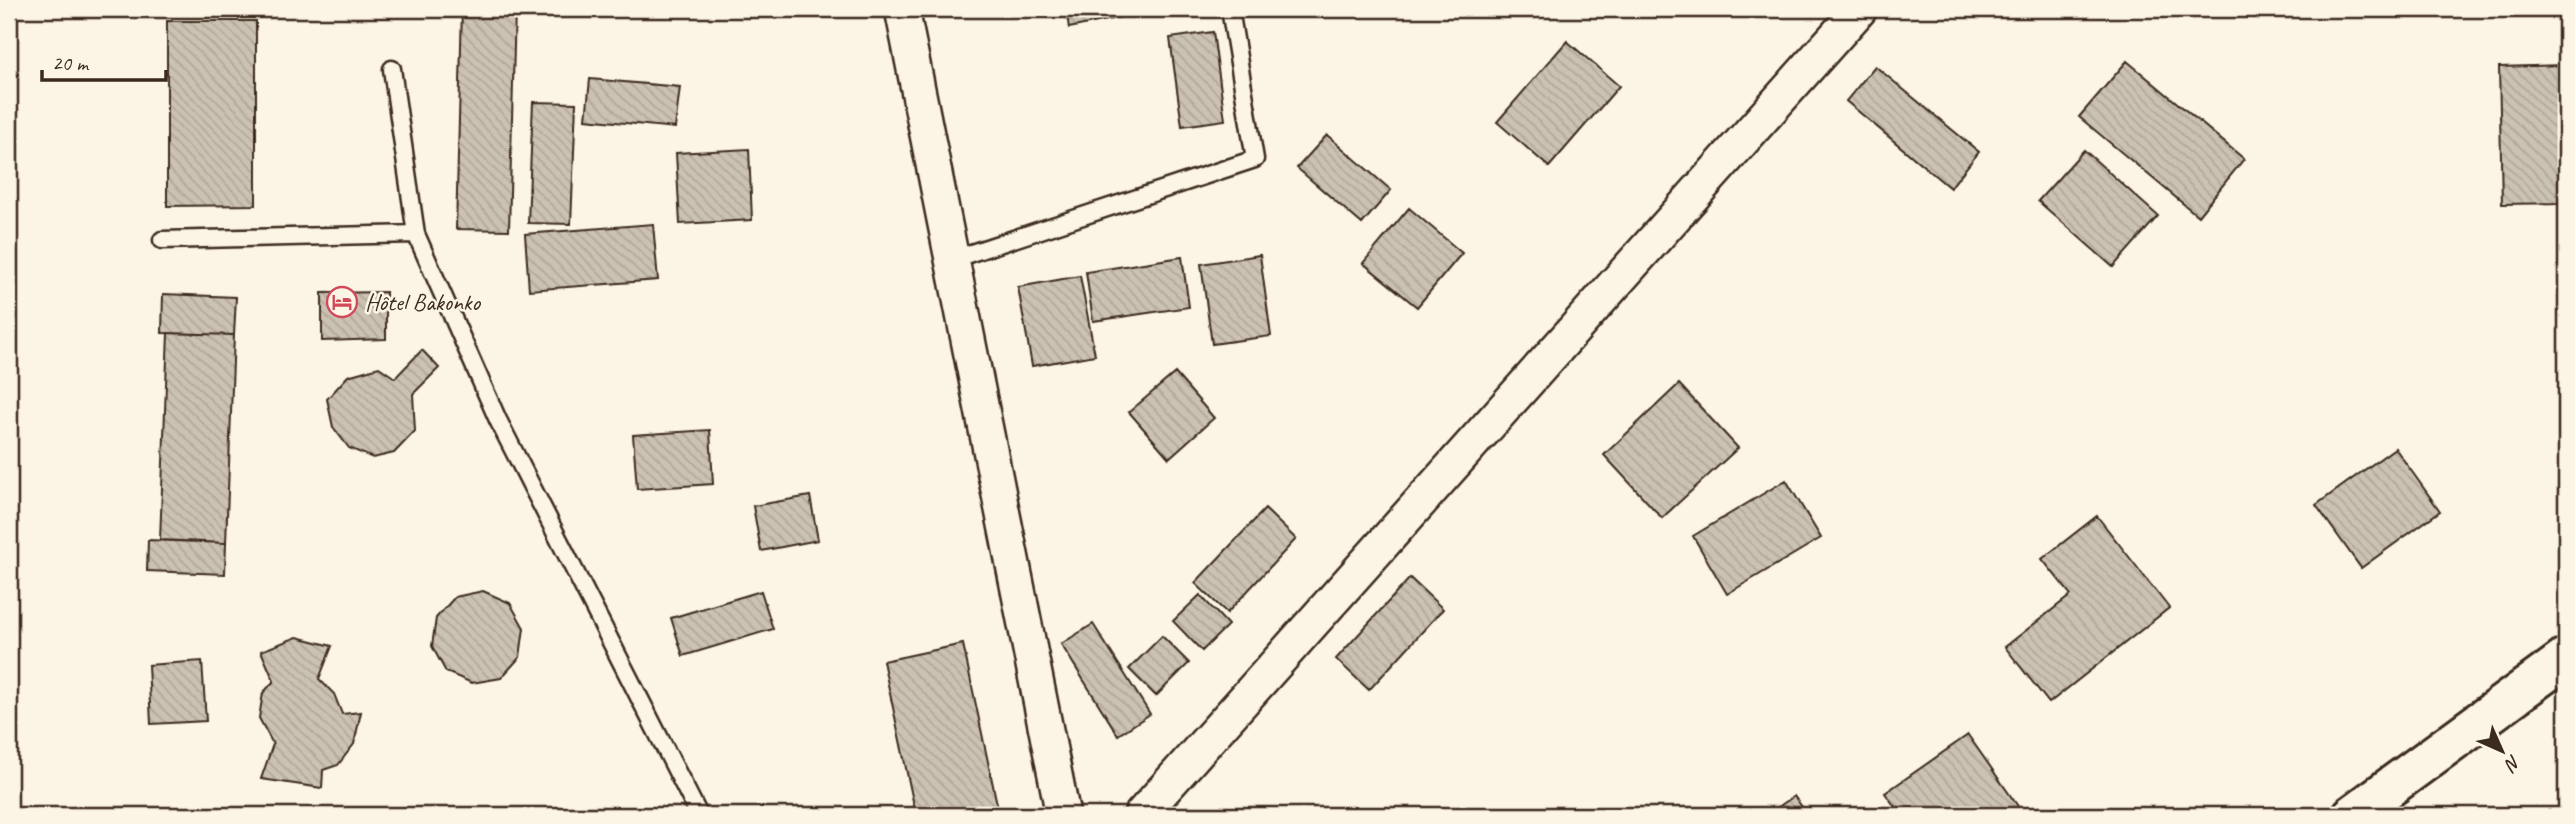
<svg xmlns="http://www.w3.org/2000/svg" width="2575" height="824" font-family="Caveat,sans-serif">
	<style>
		.building { fill: url(#building-back-hatch); stroke: #3b2a1e; stroke-width: 2 }
		.lines { fill: none; stroke-linecap: round; stroke-linejoin: round }
		.lane-casing { stroke: #3b2a1e; stroke-width: 21 }
		.street-casing { stroke: #3b2a1e; stroke-width: 38 }
		.secondary-casing { stroke: #3b2a1e; stroke-width: 44 }
		.lane { stroke: #fcf5e5; stroke-width: 16 }
		.street { stroke: #fcf5e5; stroke-width: 33 }
		.secondary { stroke: #fcf5e5; stroke-width: 38 }
		.labels { text-anchor: middle; stroke-width: 5; stroke-linejoin: round; paint-order: stroke }
		.poi-label { font-size: 24px; fill: #3b2a1e; stroke: #fcf5e5; text-anchor: start }
	</style>
	<defs>
		<pattern id="building-back-hatch" width="6" height="6" patternUnits="userSpaceOnUse" patternTransform="scale(1.75)"><rect width="6" height="6" fill="#ccc2b3"/><path d="M-1 5l2 2M0 0l6 6M5-1l2 2" fill="none" stroke="#b0a79a"/></pattern>
	</defs>
	<rect width="100%" height="100%" fill="#fcf5e5"/>
	<filter id="ink" filterUnits="userSpaceOnUse"><feTurbulence type="fractalNoise" baseFrequency=".0143" numOctaves="2"/><feDisplacementMap in="SourceGraphic" scale="14" xChannelSelector="R" yChannelSelector="G"/><feConvolveMatrix kernelMatrix="1 2 1 2 8 2 1 2 1" color-interpolation-filters="sRGB"/></filter>
	<g filter="url(#ink)">
		<path class="building" d="M462,9H515L509,230L456,229Z
			M1066,9H1160L1069,28Z
			M167,21H256V205L167,206Z
			M1213,32L1225,120L1182,126L1170,38Z
			M1567,41L1619,86L1549,167L1497,122Z
			M2127,61L2244,159L2198,216L2079,117Z
			M2563,65L2566,203L2502,204L2499,67Z
			M1875,66L1979,152L1950,188L1846,101Z
			M590,79L680,87L675,128L586,119Z
			M533,102L576,103L571,224L528,223Z
			M1327,135L1391,190L1362,224L1297,168Z
			M749,149L752,220L680,224L676,153Z
			M2084,150L2158,216L2113,267L2038,201Z
			M1409,208L1462,253L1417,307L1363,263Z
			M653,224L658,280L529,290L525,234Z
			M1260,255L1271,336L1212,344L1201,264Z
			M1182,257L1189,307L1093,321L1086,272Z
			M1080,276L1095,355L1032,366L1018,287Z
			M386,292V339L322,341V293Z
			M163,294L236,297L234,335L162,333Z
			M168,333L234,335L226,543L160,540Z
			M422,350L439,368L413,394L415,431L394,453L373,458L349,448L333,427L327,399L348,376L379,367L395,378Z
			M1175,373L1214,418L1169,458L1129,412Z
			M1679,384L1738,448L1662,518L1604,455Z
			M710,430L713,484L637,489L633,435Z
			M2395,448L2440,511L2361,568L2316,505Z
			M1786,480L1821,538L1727,594L1693,536Z
			M810,496L818,540L761,551L753,506Z
			M1265,509L1296,539L1227,613L1195,583Z
			M2097,516L2169,608L2049,703L2005,647L2071,595L2042,559Z
			M148,540L226,543L225,574L147,571Z
			M1410,578L1443,609L1369,690L1336,659Z
			M483,591L510,603L524,628L520,657L501,678L472,683L446,672L432,646L436,618L455,597Z
			M761,591L773,629L683,656L671,618Z
			M1200,595L1228,625L1202,651L1173,621Z
			M1093,624L1150,714L1118,735L1061,644Z
			M1162,636L1189,663L1156,696L1129,669Z
			M297,637L332,646L319,679L334,694L342,714L361,712L354,744L338,765L323,770L322,788L261,779L273,744L259,718L263,693L274,681L261,651Z
			M963,644L998,809L957,815H916L883,661Z
			M202,661L206,721L151,724L148,665Z
			M1968,735L2024,815H1901L1885,793Z
			M1794,796L1808,815H1767Z
			M998,809L999,815H957Z"/>
		<g class="lines">
			<g class="lane-casing">
				<path id="lane" d="M392,69L416,234L498,420L699,815
					M162,240L416,234
					M950,260L1255,159L1230,9"/>
			</g>
			<g class="street-casing">
				<path id="street" d="M902,9L1063,815
					M1141,815L1860,9"/>
			</g>
			<g class="secondary-casing">
				<path id="secondary" d="M2352,815L2566,658"/>
			</g>
			<use href="#lane" class="lane"/>
			<use href="#street" class="street"/>
			<use href="#secondary" class="secondary"/>
		</g>
	</g>
	<defs>
		<g id="hotel-ring" transform="scale(1.575)"><circle r="9.5" fill="#fcf5e5" stroke="#d1495b" stroke-width="1.5"/><path d="M-6-4.5h1.5V1H6V5H4.5V3h-9V5H-6ZM-4 0a1.8 1.8 0 1 1 3.6 0ZM.5 0V-2.5h3Q6-2.5 6 0Z" fill="#d1495b"/></g>
	</defs>
	<g fill-rule="evenodd">
		<use href="#hotel-ring" x="342" y="302"/>
	</g>
	<g class="labels">
		<g class="poi-label">
			<text x="365" y="310">Hôtel Bakonko</text>
		</g>
	</g>
	<rect width="2575" height="824" fill="none" stroke="#fcf5e5" stroke-width="35"/>
	<rect x="18" y="18" width="2540" height="789" fill="none" stroke="#3b2a1e" stroke-width="2.5" filter="url(#ink)"/>
	<g transform="translate(2502 751) rotate(135)" stroke="#fcf5e5" stroke-width="5" paint-order="stroke">
	<path d="M0-5L12 26L0 18L-12 26Z" fill="#3b2a1e"/>
	<text y="-10" font-size="19" font-weight="bold" text-anchor="middle" fill="#3b2a1e">N</text>
	</g>
	<path d="M42 70v10h124v-10" fill="none" stroke="#3b2a1e" stroke-width="3.5"/>
	<text x="52" y="70" font-size="21" fill="#3b2a1e" stroke="#fcf5e5" stroke-width="5" paint-order="stroke">20 m</text>
</svg>
